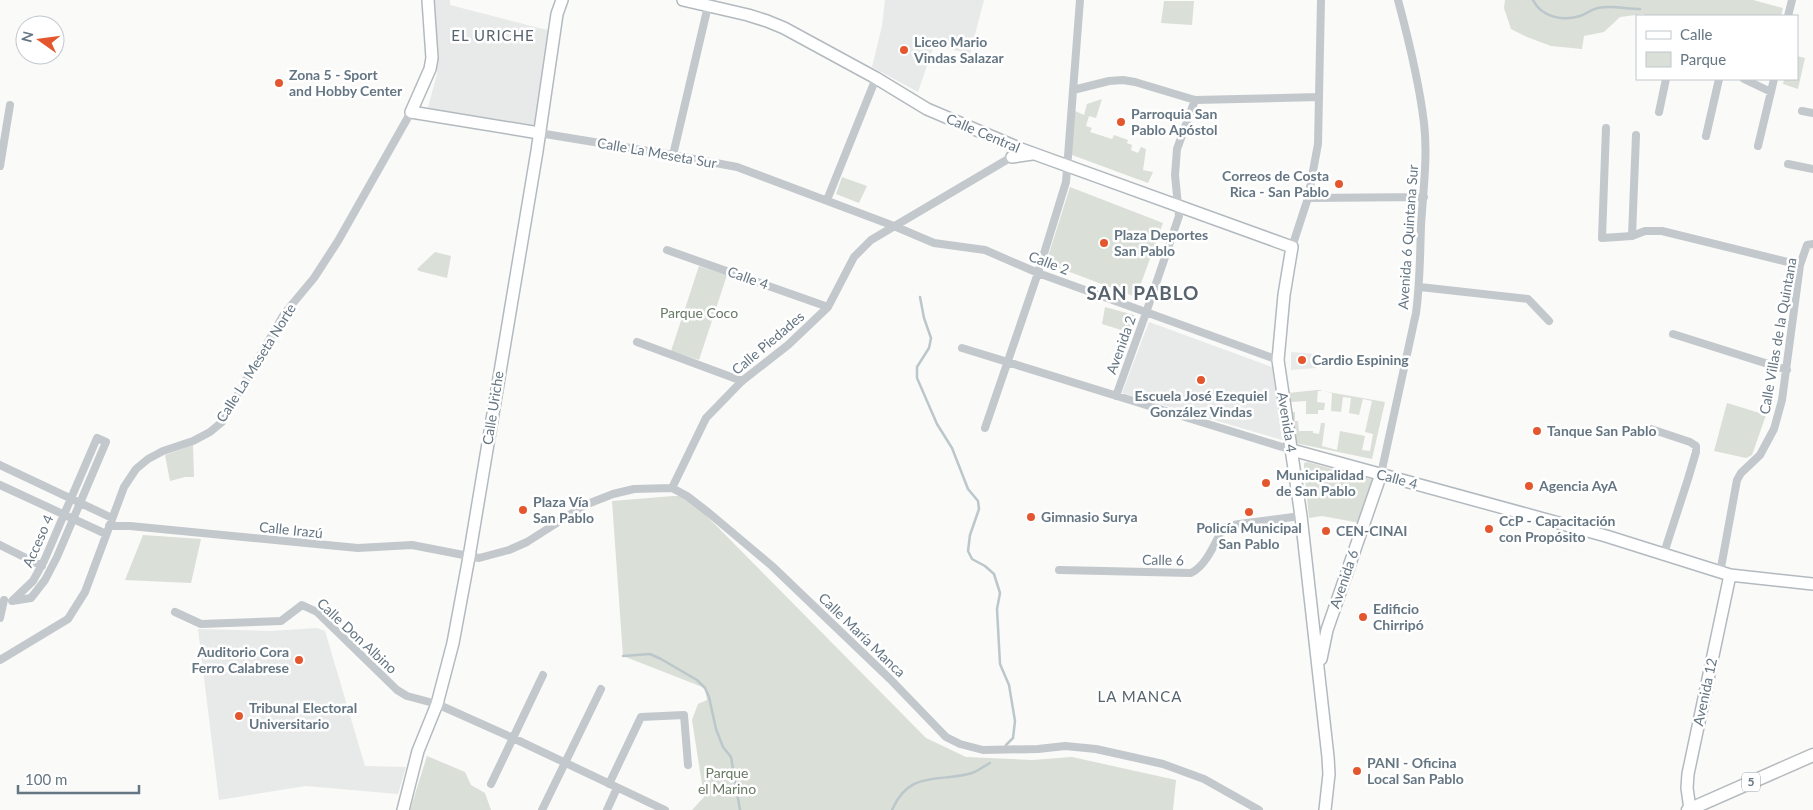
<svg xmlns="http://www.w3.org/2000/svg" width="1813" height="810" font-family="Lato,sans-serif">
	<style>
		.built { fill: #e8e9e9 }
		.green { fill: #dadfd7; fill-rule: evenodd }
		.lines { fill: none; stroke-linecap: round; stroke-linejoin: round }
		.stream { stroke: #bbc7cb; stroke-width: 2.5 }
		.secondary-casing { stroke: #b3babf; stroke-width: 14 }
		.primary-casing { stroke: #b5babe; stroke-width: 15 }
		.street { stroke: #c3c8cc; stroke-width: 8 }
		.secondary { stroke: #fff; stroke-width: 11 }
		.primary { stroke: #fff; stroke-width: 12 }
		.poi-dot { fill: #e4572e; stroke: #fff; stroke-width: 2 }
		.labels { text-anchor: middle; stroke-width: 5; stroke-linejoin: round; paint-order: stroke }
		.shield { fill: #fff; stroke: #939fa8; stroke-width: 1 }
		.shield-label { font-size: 12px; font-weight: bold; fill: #657683 }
		.poi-label { font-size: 14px; font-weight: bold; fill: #657683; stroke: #fff; text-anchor: start }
		.street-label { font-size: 14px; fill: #657683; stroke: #fff }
		.park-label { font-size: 14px; fill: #687a64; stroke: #fff }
		.neighbourhood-label { font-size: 15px; letter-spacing: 1px; fill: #57646e; stroke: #fff }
		.district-label { font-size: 19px; font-weight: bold; letter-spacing: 1px; fill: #57646e; stroke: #fff }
	</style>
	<rect width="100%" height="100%" fill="#fafaf8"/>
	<path class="built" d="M435,0H450V5L551,31L533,129L431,112L428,107L437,74Z
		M885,0H984L970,54L934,45L918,92L872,67L882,26Z
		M1149,322L1272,367L1282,440L1122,393Z
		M1291,352L1317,354V368L1291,370Z
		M317,628L325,631L365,766L406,767L398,794L306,786L219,800L198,629L270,631Z"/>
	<path class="green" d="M1505,0H1753L1783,8L1781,16H1644V14L1620,17L1604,32L1584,36L1582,49L1551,46L1527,37L1511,29L1504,8Z
		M1164,1H1194L1192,25L1161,23Z
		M1797,56L1805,58L1798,89L1783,84L1784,79H1797Z
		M1102,99L1096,118L1089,116L1086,126L1092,128L1090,132L1112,139L1114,135L1128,140L1127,143L1132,145L1131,150L1138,153L1141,147L1146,149L1143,170L1153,172L1148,183L1072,155L1071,152L1075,111L1084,115L1087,104Z
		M842,177L867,186L859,203L836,194Z
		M1070,187L1163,223L1136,297L1046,263Z
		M435,252L451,256L447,278L419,271L417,269Z
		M699,266L727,275L699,360L671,351Z
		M1105,307L1134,315L1136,318L1131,333L1102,324Z
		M1317,390L1385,402L1372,459L1295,443L1288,393ZM1318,390L1332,393L1331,411L1341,412L1343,397L1351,398L1349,413L1359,415L1363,399L1372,401L1365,432L1373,434L1370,451L1362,450L1365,436L1340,431L1337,450L1322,446L1325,423H1321L1319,434L1313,433V431H1299L1298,421H1295V412H1291V402L1306,401V414H1318V410H1324L1325,403L1317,402Z
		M1727,403L1766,415L1752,455L1746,458L1714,451Z
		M193,445L194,477H185L170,481L165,455Z
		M1307,462L1374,480L1360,523L1322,516L1309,518L1304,469V463Z
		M673,496H687L926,738L966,757L1032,760L1072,757L1176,780L1173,810H692L704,797L692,720L698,704L707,700L705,688L623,656L612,501Z
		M143,535L201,539L191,583L125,580Z
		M427,756L465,772L471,785L485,793L491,810H410Z"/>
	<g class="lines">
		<path class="stream" d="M1533,0C1542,18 1563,21 1580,16C1586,14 1592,9 1598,8C1612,5 1626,9 1640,9
			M920,297L924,318L931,338L929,348L917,367V378L937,424L952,448L968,489L978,501L979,509L970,535L968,551L972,559L985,566L994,574L1000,593L997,609L1000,664L1009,685L1015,721L1013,738L1006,745
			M623,656L650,654L661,659L697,680L705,688L709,697L716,729L723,747L731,757L740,810
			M892,810C910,769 939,783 972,773C978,771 984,766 990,763"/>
		<g class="secondary-casing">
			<path id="secondary" d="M428,0L432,58L430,69L411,112L539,133
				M683,0L748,15L767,21L784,28L876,78L927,109L1021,149L1292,247L1284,295L1278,360L1301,516L1328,757L1329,774L1325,810
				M1012,157L1032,154
				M1292,450L1606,536L1730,575L1813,584
				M1321,659L1327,630L1381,474
				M1690,809L1687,788L1688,774L1730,575
				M403,810L418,751L437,704L453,643L469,557L537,151L557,14L562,0"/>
		</g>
		<g class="primary-casing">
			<path id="primary" d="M1688,810L1813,755"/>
		</g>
		<path class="street" d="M1788,16L1792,0
			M1744,79L1771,92
			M1073,90L1109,81L1123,80L1135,82L1195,100L1319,97
			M1802,111L1813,113
			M1659,112L1666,79
			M1606,128L1602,238L1632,236L1645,231H1662L1800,265
			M539,133L673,155L737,167L894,226L934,243L985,250L1038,273L1278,360
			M1706,136L1719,79
			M1758,146L1774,79
			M673,155L708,6
			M1788,164L1813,169
			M0,166L10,105
			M1308,198L1424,197
			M827,200L876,78
			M1632,236L1636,135
			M1292,247L1308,198L1318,144L1321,0
			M667,250L828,307
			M1420,287L1528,299L1549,321
			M1673,334L1787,370
			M637,342L742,381
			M962,348L1292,450
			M1116,396L1146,313L1179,216L1175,175L1177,149L1195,100
			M985,428L1038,273L1066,182L1080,0
			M1651,429L1690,442L1696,446V452L1688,479L1663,556
			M97,438L106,442L57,557L45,580L31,598L12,601L33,581L44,561Z
			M0,465L112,518
			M1381,474L1416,313C1420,284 1420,255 1421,226C1423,191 1428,157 1424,123C1419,81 1409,41 1398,0
			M0,485L106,534
			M672,488L706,418L742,381L788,345L828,307L854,257L871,240L1015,155
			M109,526H130L358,548L412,545L479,558L509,550L527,542L585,505L613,494L634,489L672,488L687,496L709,513L772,566L890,679L946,737L960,744L983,750L1038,749L1065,746L1096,749L1163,764L1204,779L1259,810
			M0,545L42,566
			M1059,570L1191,573C1206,566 1215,543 1223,528L1239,524L1301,516
			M1720,573L1737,480L1741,473L1760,455L1774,429L1782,400L1800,265L1807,245L1813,244
			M175,612L201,624L281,621L302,605L317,612L397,690L407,696L437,704L513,738L665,810
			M0,618L4,600
			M0,660L68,619L85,592L124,487L136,469L148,459L163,451L193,441L210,432L222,422L284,314L314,278L338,241L411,112
			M491,784L543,675
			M609,784L641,717L684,715L688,765
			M542,810L601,689
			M607,810L617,788"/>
		<use href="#secondary" class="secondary"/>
		<use href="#primary" class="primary"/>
	</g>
	<g class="poi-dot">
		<circle cx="904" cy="50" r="5"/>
		<circle cx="279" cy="83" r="5"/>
		<circle cx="1121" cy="122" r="5"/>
		<circle cx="1339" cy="184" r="5"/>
		<circle cx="1104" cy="243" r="5"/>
		<circle cx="1302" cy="360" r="5"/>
		<circle cx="1201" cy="380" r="5"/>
		<circle cx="1537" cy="431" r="5"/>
		<circle cx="1266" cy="483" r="5"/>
		<circle cx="1529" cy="486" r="5"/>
		<circle cx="523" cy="510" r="5"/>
		<circle cx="1249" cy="512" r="5"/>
		<circle cx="1031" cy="517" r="5"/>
		<circle cx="1489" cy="529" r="5"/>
		<circle cx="1326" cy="531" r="5"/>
		<circle cx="1363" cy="617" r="5"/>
		<circle cx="299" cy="660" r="5"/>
		<circle cx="239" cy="716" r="5"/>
		<circle cx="1357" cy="771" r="5"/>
	</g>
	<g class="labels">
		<rect class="shield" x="1742" y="772.5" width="18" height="19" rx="4"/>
		<g class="shield-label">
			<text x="1751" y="786">5</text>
		</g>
		<g class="poi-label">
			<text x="914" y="47">Liceo Mario<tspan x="914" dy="16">Vindas Salazar</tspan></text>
			<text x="289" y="80">Zona 5 - Sport<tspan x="289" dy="16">and Hobby Center</tspan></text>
			<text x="1131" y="119">Parroquia San<tspan x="1131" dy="16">Pablo Apóstol</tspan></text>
			<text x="1329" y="181" text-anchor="end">Correos de Costa<tspan x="1329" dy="16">Rica - San Pablo</tspan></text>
			<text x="1114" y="240">Plaza Deportes<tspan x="1114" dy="16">San Pablo</tspan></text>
			<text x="1312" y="365">Cardio Espining</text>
			<text x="1201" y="401" text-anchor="middle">Escuela José Ezequiel<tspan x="1201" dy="16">González Vindas</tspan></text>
			<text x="1547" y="436">Tanque San Pablo</text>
			<text x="1276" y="480">Municipalidad<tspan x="1276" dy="16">de San Pablo</tspan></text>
			<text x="1539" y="491">Agencia AyA</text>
			<text x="533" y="507">Plaza Vía<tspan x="533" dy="16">San Pablo</tspan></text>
			<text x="1041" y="522">Gimnasio Surya</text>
			<text x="1499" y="526">CcP - Capacitación<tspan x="1499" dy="16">con Propósito</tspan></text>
			<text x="1249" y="533" text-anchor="middle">Policía Municipal<tspan x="1249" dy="16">San Pablo</tspan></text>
			<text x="1336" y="536">CEN-CINAI</text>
			<text x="1373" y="614">Edificio<tspan x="1373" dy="16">Chirripó</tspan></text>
			<text x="289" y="657" text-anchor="end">Auditorio Cora<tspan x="289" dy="16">Ferro Calabrese</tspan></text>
			<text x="249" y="713">Tribunal Electoral<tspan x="249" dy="16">Universitario</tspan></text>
			<text x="1367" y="768">PANI - Oficina<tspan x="1367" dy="16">Local San Pablo</tspan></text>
		</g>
		<g class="street-label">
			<text transform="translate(983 133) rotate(23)" y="5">Calle Central</text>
			<text transform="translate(657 153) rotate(10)" y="5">Calle La Meseta Sur</text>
			<text transform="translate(1408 237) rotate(-86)" y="5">Avenida 6 Quintana Sur</text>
			<text transform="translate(1049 263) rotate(21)" y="5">Calle 2</text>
			<text transform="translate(748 278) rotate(20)" y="5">Calle 4</text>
			<text transform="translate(1778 336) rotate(-80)" y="5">Calle Villas de la Quintana</text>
			<text transform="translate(768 343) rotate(-40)" y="5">Calle Piedades</text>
			<text transform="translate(1121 345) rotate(-70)" y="5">Avenida 2</text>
			<text transform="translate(256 363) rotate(-58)" y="5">Calle La Meseta Norte</text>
			<text transform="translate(493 408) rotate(-81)" y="5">Calle Uriche</text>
			<text transform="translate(1287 422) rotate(81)" y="5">Avenida 4</text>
			<text transform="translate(1397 479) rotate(15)" y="5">Calle 4</text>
			<text transform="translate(291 530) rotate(6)" y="5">Calle Irazú</text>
			<text transform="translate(38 541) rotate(-66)" y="5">Acceso 4</text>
			<text transform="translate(1163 560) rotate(1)" y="5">Calle 6</text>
			<text transform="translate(1344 579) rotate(-71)" y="5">Avenida 6</text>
			<text transform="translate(862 635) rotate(44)" y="5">Calle María Manca</text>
			<text transform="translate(357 636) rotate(43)" y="5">Calle Don Albino</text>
			<text transform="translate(1705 692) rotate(-78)" y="5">Avenida 12</text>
		</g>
		<g class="park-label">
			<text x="699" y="318">Parque Coco</text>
			<text x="727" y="778">Parque<tspan x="727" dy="16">el Marino</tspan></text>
		</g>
		<g class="neighbourhood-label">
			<text x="493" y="41">EL URICHE</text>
			<text x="1140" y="702">LA MANCA</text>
		</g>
		<g class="district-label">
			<text x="1143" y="300">SAN PABLO</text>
		</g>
	</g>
	<rect x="1636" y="15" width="162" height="65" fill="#ffffff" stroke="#c1c8cd"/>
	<rect x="1646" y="31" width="25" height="8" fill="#ffffff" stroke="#c1c8cd"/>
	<text x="1680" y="40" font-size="15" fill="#657683">Calle</text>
	<rect x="1646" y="52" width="25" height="15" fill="#dadfd7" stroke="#c1c8cd"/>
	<text x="1680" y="65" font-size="15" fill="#657683">Parque</text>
	<g transform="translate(40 40) rotate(284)"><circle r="24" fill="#ffffff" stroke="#c1c8cd"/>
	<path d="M0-4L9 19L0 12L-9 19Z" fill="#e4572e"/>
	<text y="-8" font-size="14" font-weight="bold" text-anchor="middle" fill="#657683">N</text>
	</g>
	<path d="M18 785v8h121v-8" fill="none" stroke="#657683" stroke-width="2.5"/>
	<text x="25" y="785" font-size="15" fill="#657683" stroke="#ffffff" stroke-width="4" paint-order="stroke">100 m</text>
</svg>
